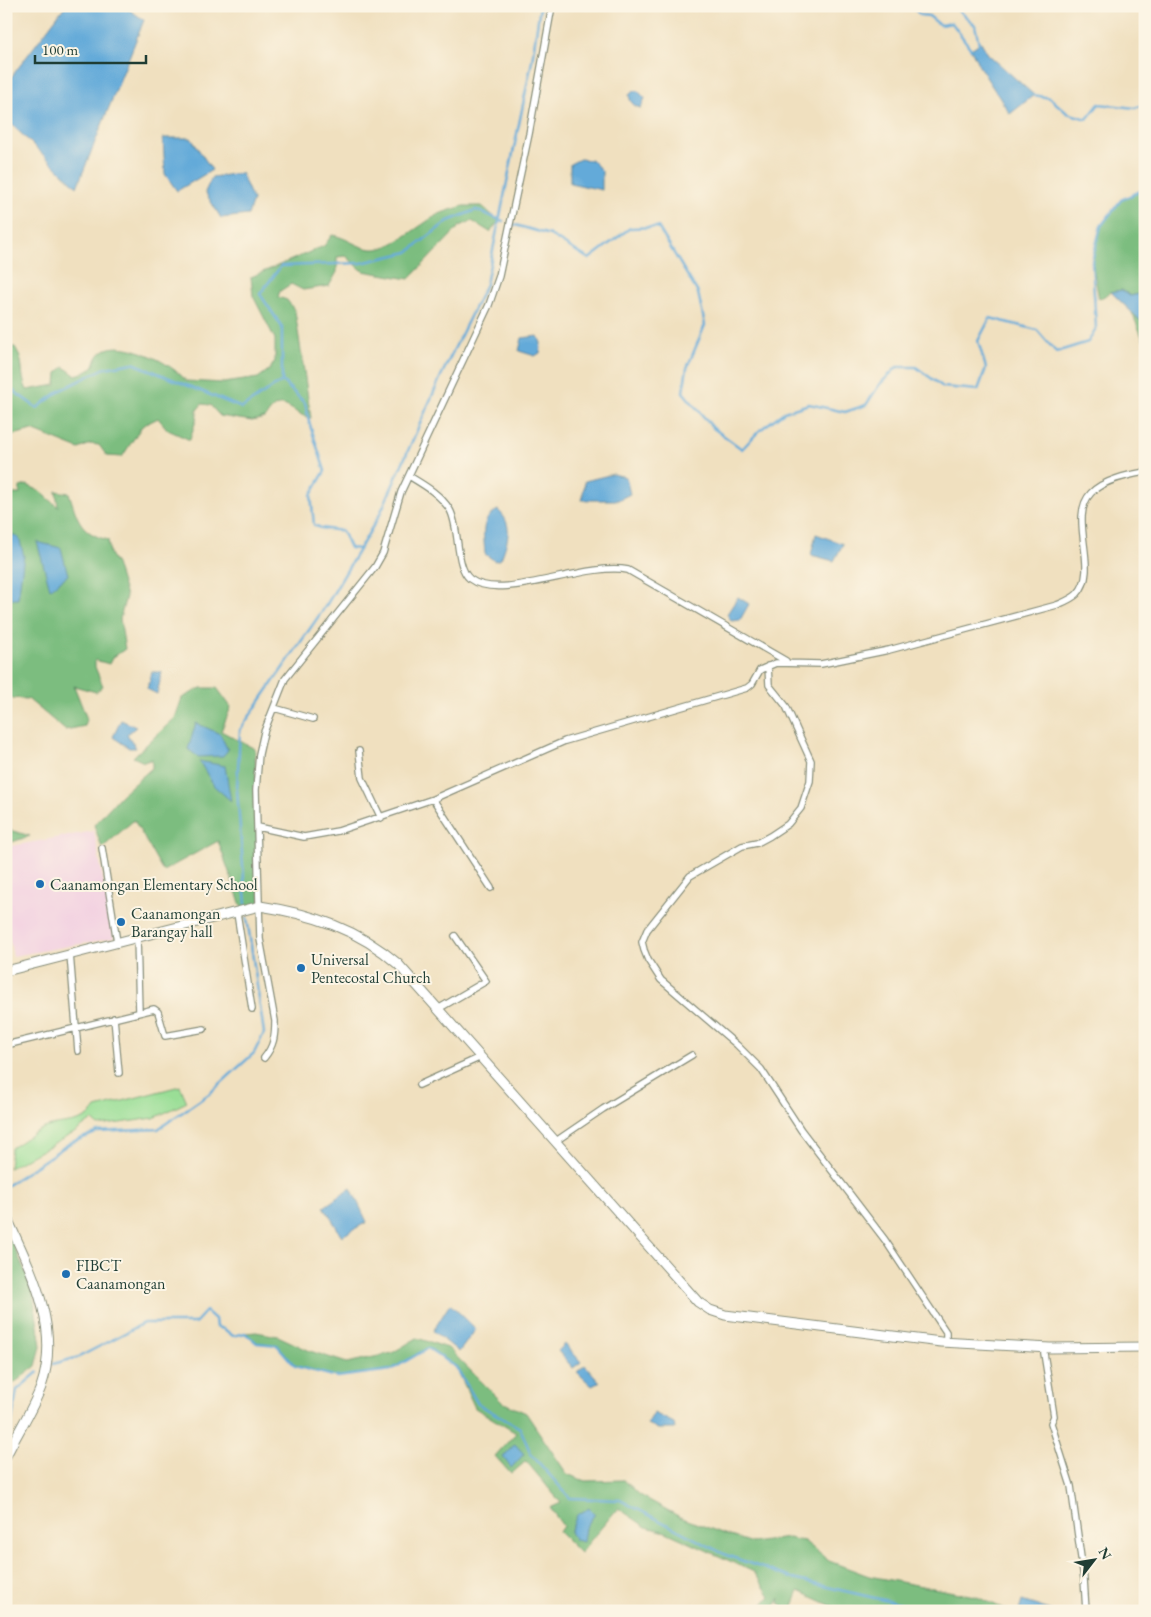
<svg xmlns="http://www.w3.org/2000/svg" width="1151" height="1617" font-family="'EB Garamond',serif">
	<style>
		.built { fill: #f2cfe1 }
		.green { fill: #9ade96; stroke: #5c8e65 }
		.forest { fill: #7bbd7f; stroke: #4d7d5a }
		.water { fill: #63aad9; stroke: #417486 }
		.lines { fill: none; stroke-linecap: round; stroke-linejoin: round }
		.stream { stroke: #63aad9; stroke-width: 2.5 }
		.street-casing { stroke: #888e7a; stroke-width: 8 }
		.secondary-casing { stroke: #888e7a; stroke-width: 11 }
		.street { stroke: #fff; stroke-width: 5.5 }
		.secondary { stroke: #fff; stroke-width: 9 }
		.poi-dot { fill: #1f6fb2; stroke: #fcf5e5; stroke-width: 2 }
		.labels { text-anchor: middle; stroke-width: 4; stroke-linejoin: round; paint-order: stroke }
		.poi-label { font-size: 16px; fill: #1f3d34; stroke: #fcf5e5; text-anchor: start }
	</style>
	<rect width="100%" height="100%" fill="#fcf5e5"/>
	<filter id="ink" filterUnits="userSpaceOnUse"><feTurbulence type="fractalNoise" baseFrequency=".02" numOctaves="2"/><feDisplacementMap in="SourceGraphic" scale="10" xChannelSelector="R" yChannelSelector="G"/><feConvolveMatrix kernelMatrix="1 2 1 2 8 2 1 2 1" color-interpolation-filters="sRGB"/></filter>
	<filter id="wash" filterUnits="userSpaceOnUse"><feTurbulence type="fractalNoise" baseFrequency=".0096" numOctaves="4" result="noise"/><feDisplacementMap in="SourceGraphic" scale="20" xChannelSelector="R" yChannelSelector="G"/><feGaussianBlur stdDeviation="1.12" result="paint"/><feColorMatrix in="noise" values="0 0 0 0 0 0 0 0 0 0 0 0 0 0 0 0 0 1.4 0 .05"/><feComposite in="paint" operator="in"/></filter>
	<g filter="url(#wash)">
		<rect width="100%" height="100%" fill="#f0e0bf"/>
		<path class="built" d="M94,831L114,938L13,956L6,922V847Z"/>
		<path class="green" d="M180,1086L187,1102L154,1118L99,1126L92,1120L74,1133L9,1168L11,1148C21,1142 31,1134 42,1129C60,1121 84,1127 96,1108Z"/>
		<path class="forest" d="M1145,189V305L1139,294L1130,296L1122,290L1111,292L1099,299L1092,262L1101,226L1121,200Z
			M463,206H482L499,221L490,232L472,221L460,226L409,279L363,271L346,256L337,257V272L329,286L303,290L291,284L280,291L278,297L287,300L295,311L311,418C291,415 282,390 265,418L252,421L220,416L210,405L202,404L197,410C198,419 192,430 190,440L168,430L158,418L142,426L122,457L107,456L99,445L90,444L79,449L32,430L6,437V347H15C26,364 19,374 27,390L56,385L57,373L64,367L75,375C102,369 90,361 103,351C122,337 174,364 186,381L224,383L258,378L270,369L275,361V339L253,296L251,277L324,246L332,235C347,237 357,248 372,249C390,251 421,224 437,215C445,211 455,209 463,206Z
			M1132,313L1145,325V342L1144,341Z
			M27,485L40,491L58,507L56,491L69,493C77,517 79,533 108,540L110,554L116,564L126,596L120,619L125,649L112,658L109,664L95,660V667L103,686L96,692L74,686L87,719L85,726L65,730L28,699L9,698L6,701V494H20V487Z
			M201,688H217L231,707L221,731L255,749L260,906L243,911L218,841L163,871L134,820L102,848L94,825L121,795L152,768V759L144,762L133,757L175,718L182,698Z
			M6,829L30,836L6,844Z
			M6,1228L32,1287L41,1346L36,1366L9,1387L6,1410Z
			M256,1332L278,1336L310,1351L347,1363L392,1353L417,1338L448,1348L502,1402L526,1413L567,1474L585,1481L624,1480L640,1495L680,1517L727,1535L752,1543L788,1538L804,1541L829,1561L869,1576L975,1596L1009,1611H843L799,1591L791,1611L779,1604L780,1598L772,1611H757L770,1596L754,1572L666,1532L646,1527L618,1508L580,1553L559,1532L563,1526L550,1508L561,1503L526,1461L511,1474L495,1456L516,1433L475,1408L456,1367L428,1348L391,1370L337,1377L295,1366L277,1345L257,1343L245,1333Z"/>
		<path class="water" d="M65,6H124L144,20L77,187L6,119V84Z
			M981,42L988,54L1034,95L1010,114L979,66L971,49Z
			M634,91H638L645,98L641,108C634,107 630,102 629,95Z
			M163,138H191L212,170L177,191L165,174Z
			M580,159L592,160L602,171V190L570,183V164Z
			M241,173L253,200L248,215L221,218L205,192L212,177Z
			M1122,290L1130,296L1139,294L1145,305V325L1111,292Z
			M538,336L541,343L540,353L535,356L519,351L522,338Z
			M613,474L626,477L630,494L618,500H582L585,481Z
			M498,510C514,525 508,540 501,559L495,561L485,554C484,536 479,519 498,510Z
			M6,531L19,538L24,556L18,599H12L6,589Z
			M816,534L843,544L834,561L811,555Z
			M37,542L61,548L68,575L50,589Z
			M738,597L749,604L740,620L731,621L727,614Z
			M152,672H162L157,694L147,689Z
			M121,720L136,727L127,734L136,748H129L113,737Z
			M196,723L220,734L228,750L223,756L198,757L188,749Z
			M199,761L225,766L231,801L214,786Z
			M351,1188L367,1222L342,1236L324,1207Z
			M450,1304L476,1329L459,1352L433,1331Z
			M565,1344L581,1362L573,1368L558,1351Z
			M585,1365L600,1382L592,1386L577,1372Z
			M654,1413L674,1423L675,1429H658L647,1424Z
			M515,1444L524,1454L511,1468L503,1457Z
			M589,1508L595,1514L585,1528L583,1542L575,1540L570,1532L577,1515Z
			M1022,1601L1053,1611H1019Z"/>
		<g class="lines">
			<path class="stream" d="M912,6L920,15L929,16L940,25L952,23L971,49
				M954,6L975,25L979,44
				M1034,95L1050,98L1067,113L1087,119L1099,104L1135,108L1145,104
				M512,224L550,235L589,259L630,228L658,227L698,293L705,325L687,368L683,392L713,428L742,449L760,430L784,412L809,404L845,412L866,405L880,384L897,367H916L943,387L978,390L986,368L978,341L990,318L1037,330L1056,352L1088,342L1096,328L1092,261L1101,226L1121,200L1145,189
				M10,361L8,387L37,408L61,390L105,368L133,363L242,408L282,381V327L260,294L281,266L361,263L408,252L448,221L476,210L503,221
				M282,381L305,403L310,425L325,471L311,495L314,525L321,528L342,531L350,548L359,549
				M246,905L237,790L240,730L327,604L380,514L441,376L486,284L532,61L540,6
				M6,1186L70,1143L98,1132L158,1129L209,1094L254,1053L264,1033L247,918
				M53,1364L79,1357L144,1323H195L206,1311L215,1319L216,1327L224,1329L233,1336L245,1333L257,1343L277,1345L295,1366L337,1377L391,1370L428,1348L456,1367L478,1404L520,1428L531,1454L570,1498L620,1500L726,1555L797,1580L931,1611
				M6,1440L9,1437L17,1390L38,1372"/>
		</g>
	</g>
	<g filter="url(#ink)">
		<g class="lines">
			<g class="street-casing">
				<path id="street" d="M409,476C424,485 440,494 450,510C460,528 455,567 470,579C501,603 586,561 628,570L786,661
					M768,666L769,685L786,706L811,761L810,781L801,808L788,824L770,836L757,843L742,846L690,876L647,930L642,942L644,950L648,960L661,980L737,1045L761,1069L801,1130L885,1240L946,1332V1342
					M274,708L313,719
					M359,751L362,778L381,818
					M433,799L491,888
					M258,827L304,837L338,831L433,799L565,741L747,688L752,684L760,670L776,663L821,664L889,650L1057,605C1064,602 1072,599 1077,594C1101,570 1067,518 1091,493C1103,480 1128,475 1145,472
					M102,848L117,942
					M237,913L252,1009
					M137,937L139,1012
					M70,954L78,1051
					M438,1009L486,981L455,936
					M114,1018L119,1073
					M6,1045L154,1009L158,1012L165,1036L204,1029
					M264,1058C274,1046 275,1036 275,1021L260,939L256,790L259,754L264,732L285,679L375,567L383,553L401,492L489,305L499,276L529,134L552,6
					M419,1085L481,1057
					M556,1141L603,1109L692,1055
					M1043,1347L1054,1416L1051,1423L1071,1486L1084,1579L1086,1611"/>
			</g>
			<g class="secondary-casing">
				<path id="secondary" d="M6,971L260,906C312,914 358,929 398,964L698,1302L710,1310L725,1315L941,1342L1050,1348L1145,1347
					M6,1216C30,1269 62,1327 41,1387C32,1411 17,1433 6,1456"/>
			</g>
			<use href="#street" class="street"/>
			<use href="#secondary" class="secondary"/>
		</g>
	</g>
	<g class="poi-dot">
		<circle cx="40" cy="884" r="5"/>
		<circle cx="121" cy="922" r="5"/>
		<circle cx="301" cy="968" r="5"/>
		<circle cx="66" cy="1274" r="5"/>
	</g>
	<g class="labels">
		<g class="poi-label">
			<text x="50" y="890">Caanamongan Elementary School</text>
			<text x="131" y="919">Caanamongan<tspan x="131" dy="18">Barangay hall</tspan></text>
			<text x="311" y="965">Universal<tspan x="311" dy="18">Pentecostal Church</tspan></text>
			<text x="76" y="1271">FIBCT<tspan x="76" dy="18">Caanamongan</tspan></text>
		</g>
	</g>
	<rect width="1151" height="1617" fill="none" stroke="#fcf5e5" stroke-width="25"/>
	<g transform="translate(1094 1560) rotate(59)" stroke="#fcf5e5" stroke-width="4" paint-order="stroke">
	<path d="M0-4L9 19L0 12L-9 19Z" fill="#1f3d34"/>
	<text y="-8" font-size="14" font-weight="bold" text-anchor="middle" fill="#1f3d34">N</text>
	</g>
	<path d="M35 55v8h111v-8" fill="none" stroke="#1f3d34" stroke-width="2.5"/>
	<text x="42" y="55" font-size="15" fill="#1f3d34" stroke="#fcf5e5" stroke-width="4" paint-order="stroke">100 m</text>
</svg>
